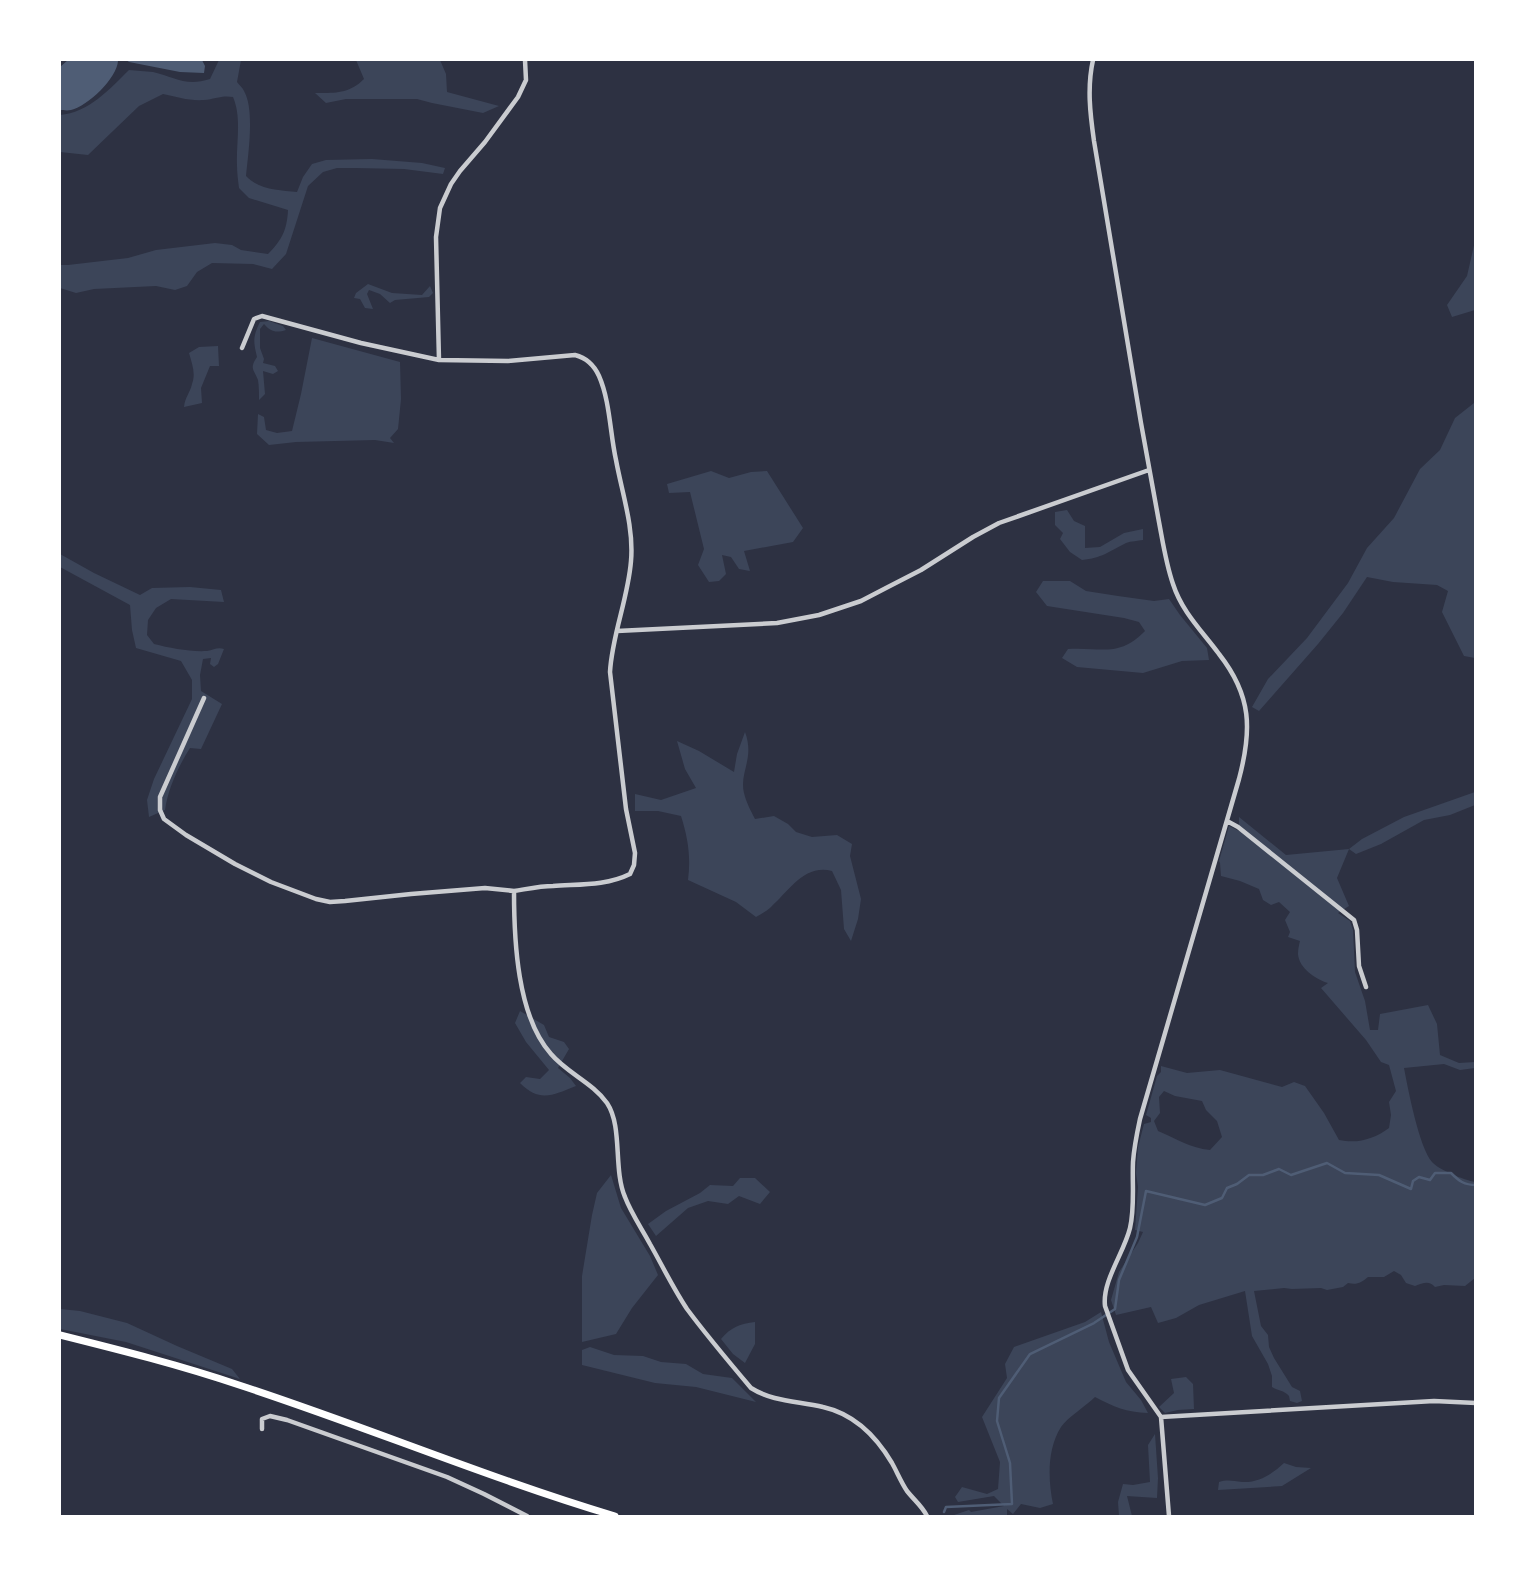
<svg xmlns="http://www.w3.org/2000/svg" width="1535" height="1576" font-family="'Open Sans',sans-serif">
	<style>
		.green { fill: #3c4559; fill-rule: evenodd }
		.water { fill: #4f5d75 }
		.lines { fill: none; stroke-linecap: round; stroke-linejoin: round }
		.stream { stroke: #4f5d75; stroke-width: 2.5 }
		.minor { stroke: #caccd0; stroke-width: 4.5 }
		.primary { stroke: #fff; stroke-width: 7 }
	</style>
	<rect width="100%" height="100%" fill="#2d3142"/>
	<path class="green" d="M219,60H241L237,82C239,85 243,88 244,91C255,110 248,155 246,176C259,190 279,190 297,192L303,177L312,164L326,160L372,159L422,163L445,168L443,174L404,169L355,168H337L323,172L308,186L286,254L272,269L253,264L212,263L197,272L187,286L175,290L156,286L94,289L76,293L60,288V265H68L128,258L156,250L215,243L232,245L241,250L268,254C282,240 287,230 288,210L249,198L239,188C238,180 237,173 237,165C236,143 242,118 233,97C222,95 215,99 204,100C189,101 177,97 163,94L139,106L88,155L60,152V115C88,113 110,89 129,70C137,71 145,71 153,72C174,77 186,87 210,79Z
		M356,60H440L446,74L447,92L499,106L483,113L432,103L417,99H346L326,103L315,93C335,93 349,94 364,79Z
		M1475,241V310L1452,317L1447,305L1467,276Z
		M368,284L392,293L422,295L430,286L433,293L429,297L395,300L390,303L380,294L369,290L367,294L373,309L365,308L360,299L354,298L356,293Z
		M269,321L283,326L286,330C276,333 271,332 264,324L260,329V348L264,359L263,363L275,366L278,371L273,374L263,371L265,394L259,400C259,393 259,386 258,380C254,369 249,369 257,357C253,341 253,336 260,322Z
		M312,338L400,362L401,399L398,429L390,438L394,443L375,440L296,442L269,445L257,434L258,414L264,417L266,430L277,433L292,431L301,394Z
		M218,346L219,366H210L201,388L202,403L184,407C185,397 190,393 192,384C196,373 192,364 189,353L199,347Z
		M1475,400V658L1464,656L1442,612L1448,591L1437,585L1393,582L1367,577L1343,613L1318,644L1259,711L1252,707L1268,679L1307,638L1348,583L1367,548L1394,518L1420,469L1440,450L1455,418L1474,403Z
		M711,471L729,478L751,472L767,471L803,528L793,542L744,551L750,571L739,569L731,557L722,555L726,574L719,581L709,582L698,565L704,549L690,492L669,493L667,484Z
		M1067,510L1074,521L1085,526V548L1100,547L1124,533L1143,529V540C1138,541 1131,541 1126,543C1108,552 1102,558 1082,560L1070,552L1060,539L1063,533L1055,525V512Z
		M60,554L94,573L140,595L152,588L190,587L221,590L224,602L171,599L156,608L148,620L147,635L154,644C170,648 190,652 207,651C214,650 217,647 224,649L218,664L214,667L210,664L211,658L203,659L200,675L201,691L222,704L201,749L190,748C178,767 168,789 165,810L149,817L147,800L154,779L192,699V680L181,661L136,648L132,630L130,605L60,567Z
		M1043,581H1070L1086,591L1118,596L1154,601L1169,599L1180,615L1207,648L1209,660L1182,661L1143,673L1077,667L1062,658L1068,649C1101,647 1119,658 1145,631L1139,622L1124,618L1047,606L1036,592Z
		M745,732C755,759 739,772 744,793C746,802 751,811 755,819L774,816L788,824L796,832L812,837L837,835L852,844L850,856L861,899L858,919L851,941L844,929L841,890L832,871C804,864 789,891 771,907C767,911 761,914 756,917L736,902L688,880C691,857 688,838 681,816L658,811H635V794L661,800L696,788L685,769L677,741L699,751L734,772L737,754Z
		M1475,792V805L1450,815L1424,820L1381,844L1356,854L1349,849L1337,878L1349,906L1338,913L1350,921L1353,930L1355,972L1365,1001L1370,1030H1378L1380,1014L1428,1005L1437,1024L1440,1055L1459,1063L1475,1062V1068L1460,1070L1444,1064L1404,1068C1408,1089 1419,1147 1432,1162C1439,1170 1464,1180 1475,1182V1278L1465,1286L1444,1285L1435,1287C1429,1280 1423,1283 1415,1286L1406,1283L1401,1275L1394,1271L1384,1277H1368C1361,1283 1357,1285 1348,1283L1343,1287L1327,1290L1321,1288L1292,1289L1284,1288L1254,1291L1261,1326L1268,1335L1269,1347L1274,1358L1292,1387L1300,1391L1302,1401L1297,1403L1290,1401L1289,1396C1284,1390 1278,1391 1272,1387V1376L1268,1364L1252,1336L1245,1291L1199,1305L1176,1318L1158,1323L1151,1307L1116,1315L1111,1300L1119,1272L1138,1243L1143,1232L1135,1230L1138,1187L1136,1173L1138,1147L1144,1124L1151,1122V1118L1146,1115L1157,1076L1161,1072V1066L1187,1073L1220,1070L1282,1087L1294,1082L1305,1086L1324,1113L1339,1140C1358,1144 1374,1139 1389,1128L1391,1115L1389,1102L1396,1091L1389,1065L1381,1062L1366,1040L1321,988L1328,983C1315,979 1299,968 1298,954C1298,949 1299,945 1300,941L1288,937L1290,932L1285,920L1290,912L1279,902L1271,905L1263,900L1259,889L1240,881L1221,876L1220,863L1219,861L1229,826L1239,831V817L1286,855L1349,849L1362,839L1404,817ZM1164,1091L1175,1096L1202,1101L1206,1110L1217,1121L1222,1137L1210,1150C1190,1148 1177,1139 1158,1131L1154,1121L1160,1113L1159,1097Z
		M520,1011L544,1025L549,1037L564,1042L569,1049L558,1068L570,1078L576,1086C553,1095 540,1103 520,1083L526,1077L540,1079L549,1070L526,1042L515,1023Z
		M611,1175L621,1208L650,1256L658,1275L632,1308L616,1334L582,1342V1276L592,1215L597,1193Z
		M740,1178H755L770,1192L760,1204L739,1196L728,1204L708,1201L688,1208L656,1236L648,1224L666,1211L700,1193L710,1185L733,1186Z
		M60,1309L80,1311L127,1323L177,1346L232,1369L240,1379L126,1342L60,1329Z
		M1101,1312L1109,1342L1126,1382L1141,1400L1148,1413C1126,1412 1114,1407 1095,1397C1086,1406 1068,1417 1061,1427C1047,1449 1048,1480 1053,1504L1040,1508L1021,1504L1013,1514L1007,1509V1516H951L969,1510L971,1512L1004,1506L994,1496L958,1502L955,1497L962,1487L987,1494L998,1489L1000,1462L982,1417L1007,1378L1005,1364L1014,1347L1085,1322Z
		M755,1322V1344L745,1363L733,1354L721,1339C731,1327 740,1324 755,1322Z
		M590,1347L614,1355L643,1356L661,1362L686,1364L703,1374L732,1378L756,1402L696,1387L655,1383L582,1365V1350Z
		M1186,1377L1193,1384L1194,1409L1178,1410L1165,1413L1159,1407L1174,1393L1171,1379Z
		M1155,1434L1158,1478L1157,1498L1127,1496L1132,1516H1119L1118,1502L1123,1484L1133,1485L1150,1482L1148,1445Z
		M1284,1463L1296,1467L1311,1468L1282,1486L1218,1490L1219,1482C1228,1479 1233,1481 1242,1482C1259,1483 1272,1474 1284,1463Z"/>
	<path class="water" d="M68,60H116L118,61C117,78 88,106 71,110C67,111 63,110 60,110V67Z
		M126,60H202L205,66L204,73L180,72L129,62Z"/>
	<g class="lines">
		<path class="stream" d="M944,1512L946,1507L1012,1504L1010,1463L997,1421L999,1398L1030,1354L1094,1323L1115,1309L1119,1280L1137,1237L1146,1191L1205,1205L1222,1198L1227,1188L1237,1184L1249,1175H1263L1279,1169L1291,1175L1327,1163L1345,1173L1379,1175L1411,1189L1413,1181L1419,1177L1430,1180L1435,1173H1451C1459,1181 1464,1185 1476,1185"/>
		<path class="minor" d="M525,60L526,80L518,97L485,142L460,171L451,184L440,208L436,237L439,360L508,361L575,355C587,358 594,365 599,376C610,401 610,433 616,460C622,493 634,527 631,561C628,599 612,635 610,672L626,809L635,853L634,865L630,874C606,886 578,884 553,886C540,886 527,889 514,891C514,940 517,1016 551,1054C567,1073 593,1083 607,1103C623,1127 613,1169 625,1197C631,1213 642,1229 650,1244C662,1265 673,1288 687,1309C707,1336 729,1362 751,1388C773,1402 799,1401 823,1407C854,1414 876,1436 892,1463C897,1472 901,1482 907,1491C914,1500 922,1506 927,1516
			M1093,60C1087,87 1090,113 1094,141C1110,235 1126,329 1141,423C1147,456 1153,489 1159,522C1163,543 1166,564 1173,584C1182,612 1202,631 1219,654C1252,696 1252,730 1239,779L1140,1119C1137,1133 1134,1147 1133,1162C1132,1184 1135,1207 1130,1228C1124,1253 1102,1281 1105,1306L1128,1370L1161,1417L1169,1516
			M242,348L254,319L262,316L361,343L439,360
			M617,631L777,623L819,615L861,601L886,588L921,570L973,537L999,523L1149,470
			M204,698L160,797V810L164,819L186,835L235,864L271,882L316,899L330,902L345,901L411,894L485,888L514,891
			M1227,821L1238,827L1354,920L1357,930L1359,966L1366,987
			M1161,1417L1434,1401L1476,1403
			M262,1429V1419L270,1416L287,1420L447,1477L484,1494L527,1516"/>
		<path class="primary" d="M60,1335C120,1350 180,1365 239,1385C365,1426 488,1478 615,1516"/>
	</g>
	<rect width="1535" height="1576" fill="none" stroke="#ffffff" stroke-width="122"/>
</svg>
